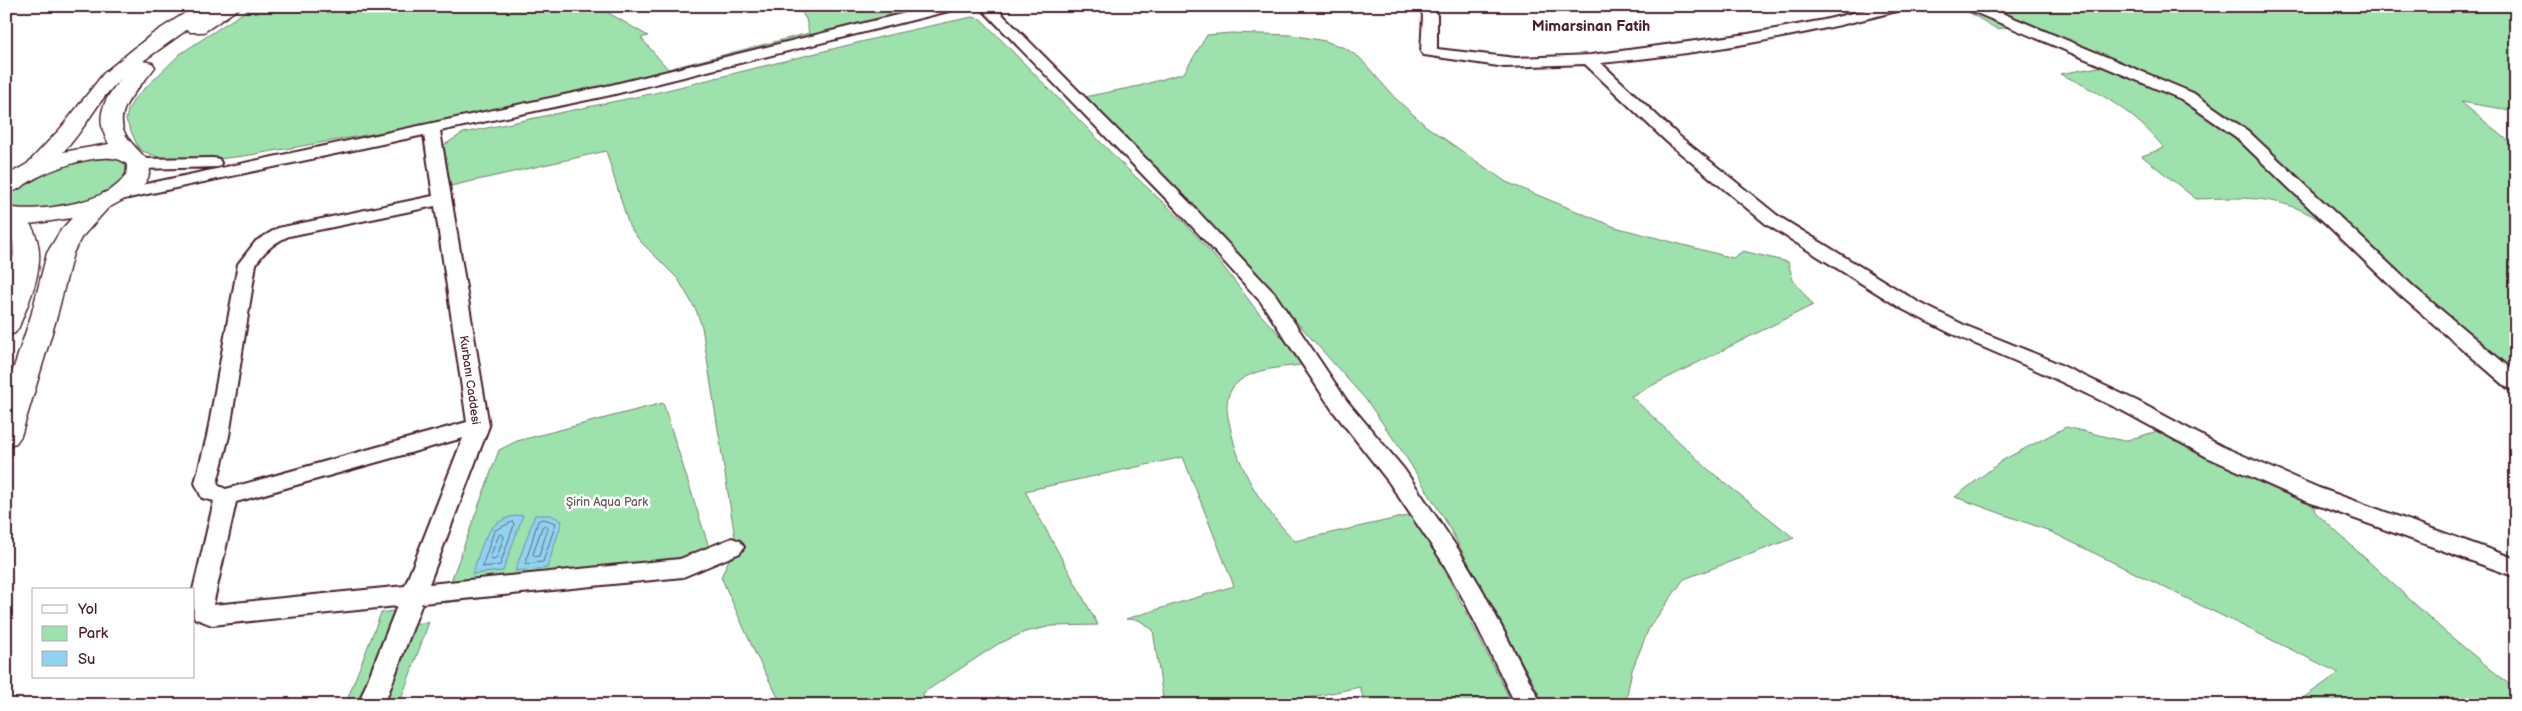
<svg xmlns="http://www.w3.org/2000/svg" width="2522" height="711" font-family="'Balsamiq Sans',sans-serif">
	<style>
		.green { fill: #9de1ad; stroke: #74806c }
		.water { fill: #8fd3f1; stroke: #738ba2 }
		.lines { fill: none; stroke-linecap: round; stroke-linejoin: round }
		.shore { stroke: #66677a; stroke-width: 1 }
		.minor-casing { stroke: #4a1f2b; stroke-width: 4 }
		.highway-casing { stroke: #4a1f2b; stroke-width: 3 }
		.minor { fill: #fff; fill-rule: evenodd }
		.highway { fill: #fff; fill-rule: evenodd }
		.labels { text-anchor: middle; stroke-width: 5; stroke-linejoin: round; paint-order: stroke }
		.street-label { font-size: 12px; fill: #4a1f2b; stroke: #fff }
		.park-label { font-size: 12px; fill: #635952; stroke: #fff }
		.far-district-label { font-size: 15px; font-weight: bold; fill: #4a1f2b; stroke: #fff }
	</style>
	<rect width="100%" height="100%" fill="#fff"/>
	<filter id="ink" filterUnits="userSpaceOnUse"><feTurbulence type="fractalNoise" baseFrequency=".02" numOctaves="2"/><feDisplacementMap in="SourceGraphic" scale="10" xChannelSelector="R" yChannelSelector="G"/><feConvolveMatrix kernelMatrix="1 2 1 2 8 2 1 2 1" color-interpolation-filters="sRGB"/></filter>
	<g filter="url(#ink)">
		<path class="green" d="M253,6H597L648,36L641,38L668,69L809,33L806,19L797,6H943L500,111L372,134L244,156L209,160L164,159L142,151L138,147L126,120L128,110L134,99L180,54Z
			M1958,6H2516V111L2461,102L2516,147V398C2468,354 2418,312 2371,269C2348,248 2331,223 2301,210C2267,195 2233,198 2196,199L2142,156L2164,148C2137,114 2100,92 2060,74L2104,66L2010,27L1997,29Z
			M972,17L981,19L1122,164L1184,222L1222,265L1258,312L1307,364C1284,368 1255,367 1237,383C1224,395 1226,410 1230,426C1239,472 1262,507 1295,541L1416,514L1513,705H1365L1360,687L1273,705H1164L1153,630L1139,620L1126,619L1234,586L1183,457L1025,491L1098,625L1052,626L1025,632L998,644L923,693L925,705H782L756,655L721,577L736,544L702,327L696,310L678,279L640,241L629,226L606,151L451,186L441,147L463,133L655,93L893,34Z
			M1231,33L1292,35L1325,41L1345,48L1360,58L1395,98L1426,126L1506,182L1615,227L1733,258L1743,251L1788,262L1793,280L1813,305L1631,396L1709,470L1794,538L1684,579L1649,628L1632,670L1625,705H1545L1448,525L1406,457L1367,401L1247,266L1079,98L1139,86L1184,73L1207,35Z
			M113,156L128,163L130,171L113,191L63,210L12,209L9,205L8,197L10,192L65,161Z
			M663,403L713,560L684,576L443,603L499,450L517,441Z
			M2174,426L2311,491L2315,512L2443,630L2516,690V705H2293L2339,673L2047,530L1955,497L2003,460L2066,427L2124,441Z
			M399,610L363,705H345L381,613Z
			M429,622L399,705H382L412,624Z"/>
		<path class="water" d="M523,515L503,571L472,574C484,543 484,518 523,515Z
			M535,515H551L562,521L547,568L515,571Z"/>
		<g class="lines">
			<path class="shore" d="M544,519L556,523L543,562L525,564L538,521Z
				M513,522L514,525L500,565L482,567L494,531Z
				M546,525L548,528L539,556L535,557L533,554L542,527Z
				M502,534L504,537L496,559L492,560L490,557L499,535Z"/>
			<g class="minor-casing">
				<path id="minor" d="M934,6H959L957,9L611,95L440,131L489,426L429,584L680,559L732,538L740,541L744,547L740,553L683,577L422,603L384,705H358L397,606L212,625L194,618L193,590L214,501L202,498L195,483L207,436L238,264L256,241L278,228L433,196L424,135L110,202L104,201L101,197L104,193L611,85ZM435,206L467,422L226,489L219,486L217,483L229,436L256,264C264,251 275,242 289,236ZM463,438L405,586L213,605L236,502Z
					M979,6H994L1189,202L1275,294L1347,401L1404,469L1458,549L1483,591L1542,705H1516L1465,602L1442,561L1388,481L1333,411L1261,302L1177,210Z
					M1420,6H1434L1437,16V49L1516,58L1591,55L1748,34L1824,20L1882,6H1906L1904,9C1805,36 1703,53 1601,63L1679,136L1778,216L1918,302L1964,325L2048,359L2137,401L2223,447L2319,488L2516,559V577L2303,500L2207,457L2123,411L2034,369L1950,333L1904,310L1766,224L1667,142L1585,64L1505,67L1424,55L1421,52L1423,16Z
					M1965,6H1985L2193,93L2248,131L2415,288L2516,373V391L2509,389L2401,296L2236,137L2181,99L1967,9Z
					M213,158L219,159L221,163L219,167L139,169L133,168L131,164L133,160L139,159Z"/>
			</g>
			<g class="highway-casing">
				<path id="highway" d="M196,6H242L204,32H190L188,29L143,61L152,63L155,67C141,88 106,113 130,141C137,150 144,155 151,165L148,178L145,183L134,194L108,208L81,238L73,253L57,316L21,436L16,443L6,446V391L31,316L47,253L61,230L72,218L30,224C51,256 31,296 19,327L15,333L6,336V291L14,254L13,240L6,228V207C35,213 108,204 125,176C127,174 127,168 127,165C114,147 57,167 40,176C28,181 19,191 6,194V176L27,164L61,128L104,73L151,35ZM121,79C103,100 94,118 109,144L63,152C85,130 98,99 121,79Z"/>
			</g>
			<use href="#minor" class="minor"/>
			<use href="#highway" class="highway"/>
		</g>
	</g>
	<g class="labels">
		<g class="street-label">
			<text transform="translate(470 380) rotate(82)" y="4">Kurbanı Caddesi</text>
		</g>
		<g class="park-label">
			<text x="607" y="506">Şirin Aqua Park</text>
		</g>
		<g class="far-district-label">
			<text x="1591" y="31">Mimarsinan Fatih</text>
		</g>
	</g>
	<rect width="2522" height="711" fill="none" stroke="#fff" stroke-width="25"/>
	<rect x="12" y="12" width="2497" height="686" fill="none" stroke="#4a1f2b" stroke-width="2" filter="url(#ink)"/>
	<rect x="32" y="588" width="162" height="90" fill="#ffffff" stroke="#b7a5aa"/>
	<rect x="42" y="605" width="25" height="8" fill="#ffffff" stroke="#b7a5aa"/>
	<text x="78" y="614" font-size="15" fill="#4a1f2b">Yol</text>
	<rect x="42" y="626" width="25" height="15" fill="#9de1ad" stroke="#b7a5aa"/>
	<text x="78" y="638" font-size="15" fill="#4a1f2b">Park</text>
	<rect x="42" y="651" width="25" height="15" fill="#8fd3f1" stroke="#b7a5aa"/>
	<text x="78" y="664" font-size="15" fill="#4a1f2b">Su</text>
</svg>
